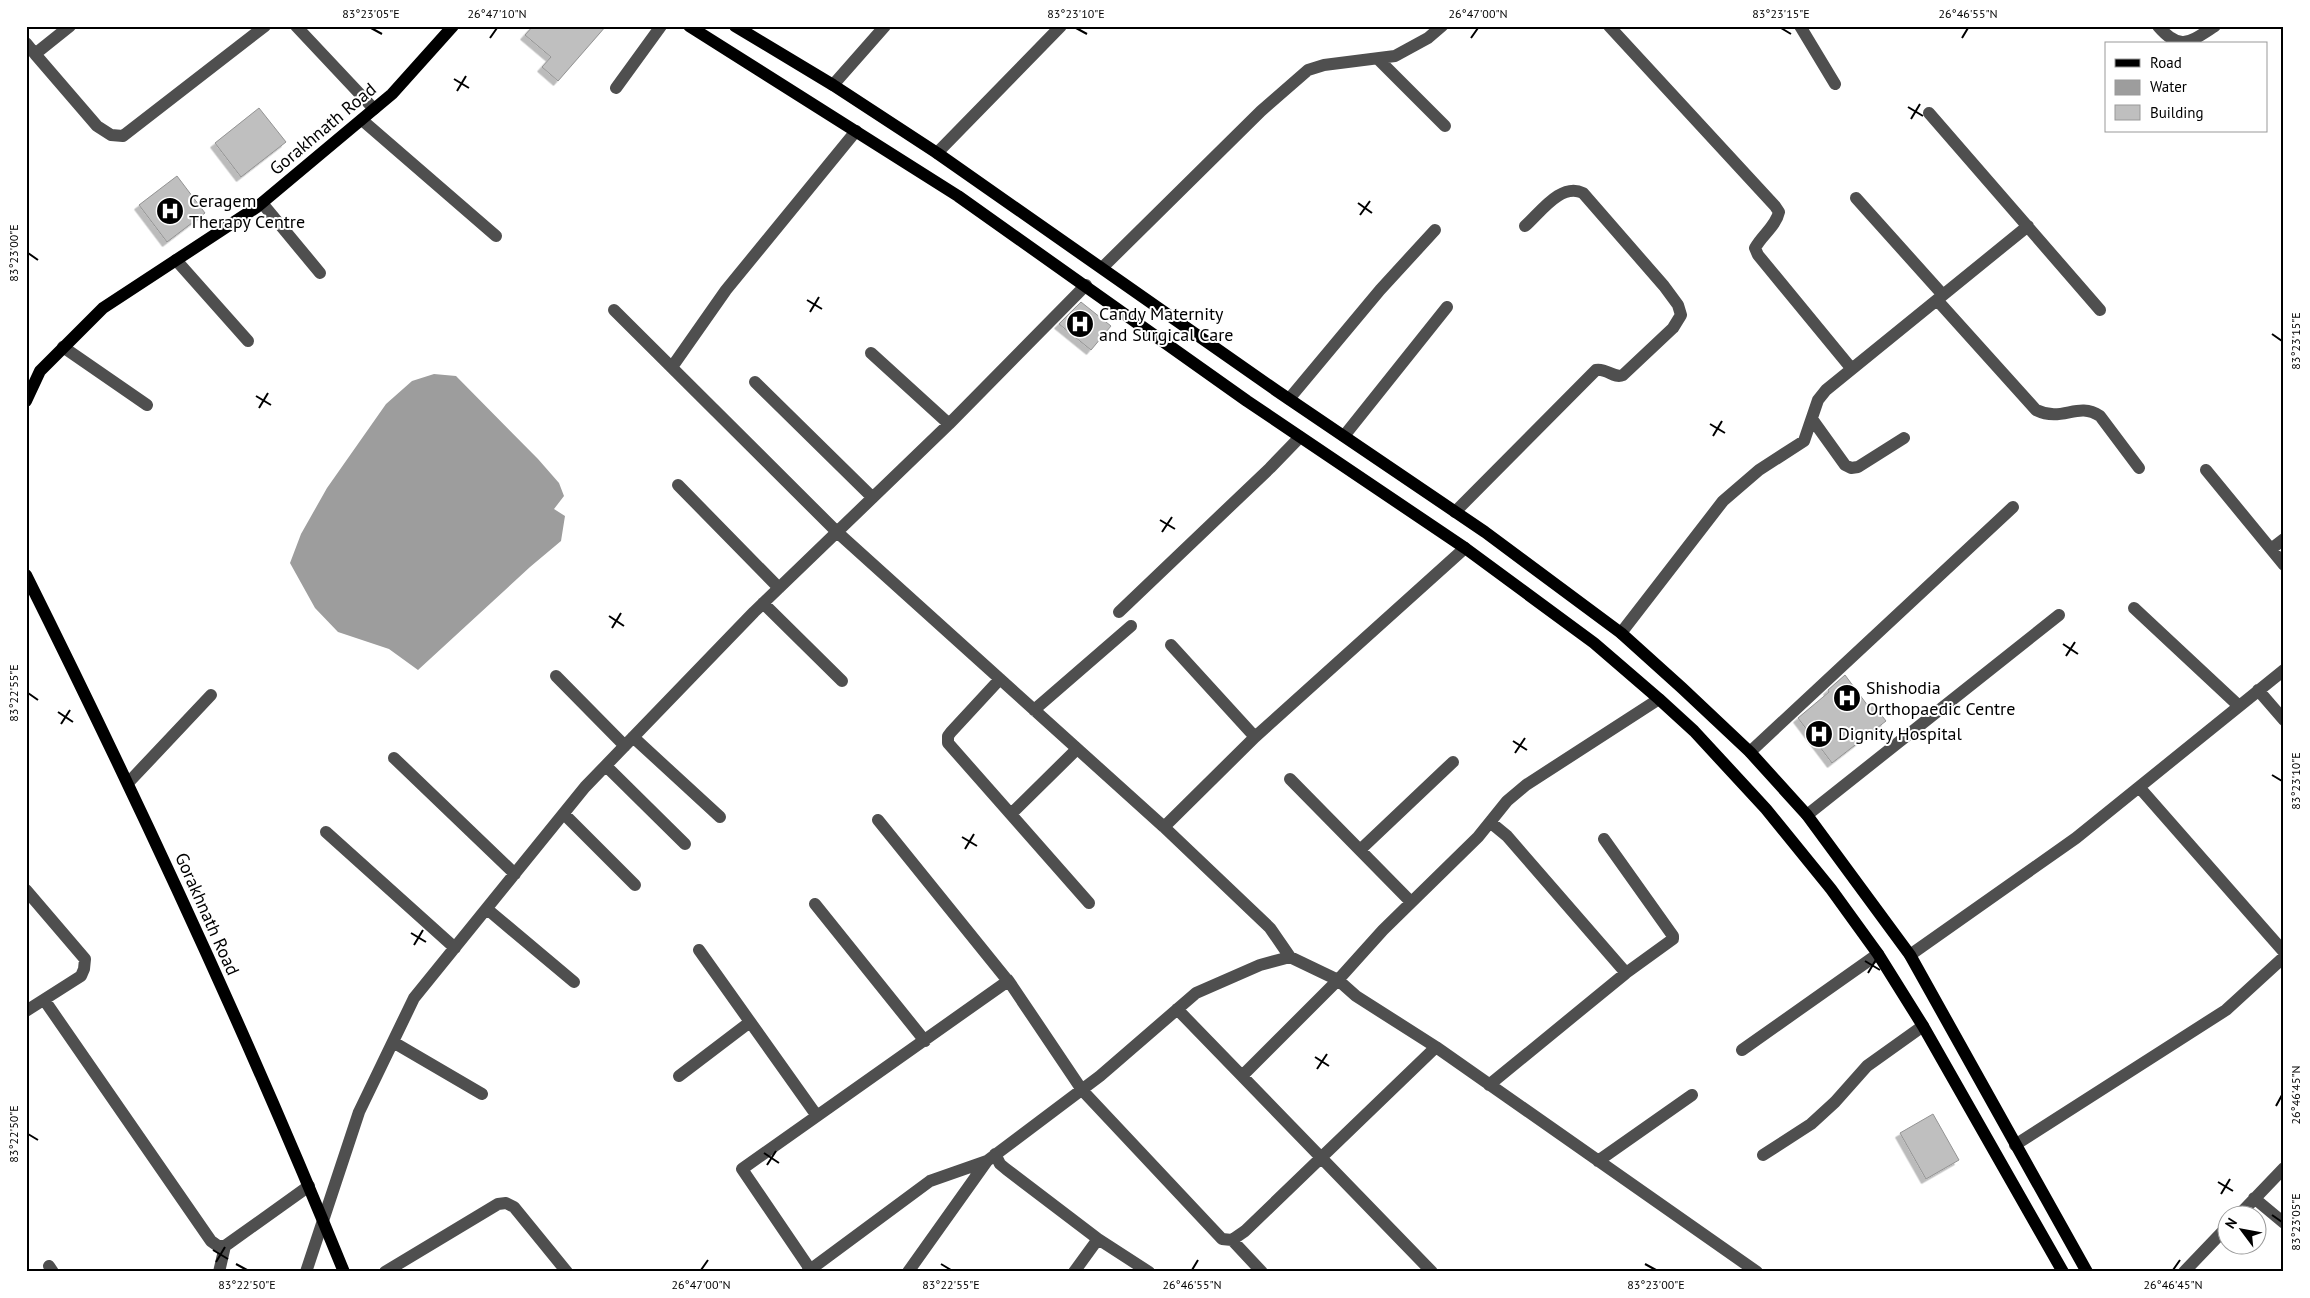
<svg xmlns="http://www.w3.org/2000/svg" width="2310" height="1298" font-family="'PT Sans',sans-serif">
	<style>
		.water { fill: #9d9d9d }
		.building { fill: #bfbfbf; stroke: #939393; filter: url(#shadow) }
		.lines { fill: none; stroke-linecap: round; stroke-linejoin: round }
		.minor { stroke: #4f4f4f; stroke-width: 12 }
		.major { stroke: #000; stroke-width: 12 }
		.ticks { fill: none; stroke: #000; stroke-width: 2 }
		.labels { text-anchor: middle; stroke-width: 4; stroke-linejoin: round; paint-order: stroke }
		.street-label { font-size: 18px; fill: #000; stroke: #fff }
		.poi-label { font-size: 18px; fill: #000; stroke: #fff; text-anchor: start }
		.neatline { fill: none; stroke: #000; stroke-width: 2 }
		.ticks-label { font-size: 12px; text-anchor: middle; fill: #000 }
	</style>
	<defs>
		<filter id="shadow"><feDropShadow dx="-4.5" dy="4.5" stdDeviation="0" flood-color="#0004"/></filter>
	</defs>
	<rect width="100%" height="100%" fill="#fff"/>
	<path class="water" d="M434,374L456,376L538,459L559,483L564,496L554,509L565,516L561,541L530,567L418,670L389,649L338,632L315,608L290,563L301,534L327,488L386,404L412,381Z"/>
	<path class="building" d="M533,26H606L558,81L542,67L551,57L525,35Z
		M259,108L286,142L241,177L215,143Z
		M177,176L205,213L167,242L139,205Z
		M1081,302L1111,326L1091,350L1059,324Z
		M1845,675L1868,706L1872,703L1886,721L1832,763L1798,718L1829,692L1828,690Z
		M1933,1114L1959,1160L1926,1179L1900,1133Z"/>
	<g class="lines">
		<path class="minor" d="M70,26L35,54L97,126L111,135L123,136L265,26
			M296,26L374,109
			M1609,26L1775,206L1779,212C1776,226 1762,235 1755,248L1758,255L1851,368
			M1800,26L1835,84
			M2158,26C2180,52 2190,42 2215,26
			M26,43L35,54
			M1378,59L1445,126
			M833,85L885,26
			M616,88L661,26
			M1929,113L2100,310
			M362,120L496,236
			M937,153L1061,26
			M1856,198L1943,295
			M262,203L320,273
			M176,260L248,341
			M1103,267L1261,111L1308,70L1324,65L1395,56L1428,38L1442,26
			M1937,300L2036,410C2063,423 2077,401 2100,416L2139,468
			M614,310L837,532L1164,827L1270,928L1290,957
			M63,347L147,405
			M871,353L949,424
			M672,367L726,290L856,131
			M755,382L872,497
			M1289,399L1380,290L1435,230
			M1812,419L1845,465L1851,468L1858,467L1904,438
			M1344,436L1447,307
			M2206,470L2284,565
			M678,485L779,588
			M1455,512L1596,370C1607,368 1614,379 1623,375L1673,328L1681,315L1678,305L1664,286L1583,193C1561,182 1540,213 1525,226
			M2271,549L2284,539
			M763,603L842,681
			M2134,608L2239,706
			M1119,612L1270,468L1300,437
			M1621,633L1723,501L1759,470L1804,441L1818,400L1826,390L2028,226
			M1171,645L1255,737
			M556,676L625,746
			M1000,679L951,732L948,736V743L1089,903
			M2258,690L2284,720
			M1034,710L1131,626
			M633,737L720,817
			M1750,752L2013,507
			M394,758L515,874
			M606,766L685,844
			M1290,779L1411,902
			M128,783L211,695
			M2139,787L2284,952
			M564,814L635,885
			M1011,814L1077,749
			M1807,815L2059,615
			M1490,822L1507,836L1626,973
			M1164,827L1255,737L1465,548
			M326,832L455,948
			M1360,850L1453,762
			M26,890L85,959L84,969L81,976L26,1011
			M815,904L925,1041
			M487,909L574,982
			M699,950L817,1116
			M1910,955L2076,838L2284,670
			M1008,980L1082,1090L1222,1239L1232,1240L1245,1231L1436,1047
			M45,1001L211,1241L218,1246H225L309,1186
			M1177,1009L1432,1272
			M393,1042L482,1094
			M1742,1050L1878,954
			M679,1076L750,1022
			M1242,1076L1338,980L1383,930L1478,837L1507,801L1526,785L1659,699
			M1489,1085L1626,973L1673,939V936L1604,839
			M2015,1145L2226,1010L2284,957
			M995,1154L1000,1164L1006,1169L1098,1239L1149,1272
			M1763,1155L1811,1124L1835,1102L1867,1066L1923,1026
			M1598,1161L1692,1095
			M2254,1198L2284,1223
			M2238,1216L2284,1168
			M1232,1240L1262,1272
			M49,1266L53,1272
			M810,1269L742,1169L1008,981L878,820
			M219,1272L225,1246
			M306,1272L359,1112L414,998L585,787L754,612L949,424L1086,285
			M385,1272L498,1204L506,1203L514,1207L567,1272
			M807,1272L930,1181L987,1161L1100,1076L1196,993L1260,965L1290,957L1338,980L1356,996L1436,1047L1757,1272
			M908,1272L987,1161
			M1074,1272L1098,1239
			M2184,1272L2228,1226"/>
		<path class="major" d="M689,26L958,196L1247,401L1465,548L1594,643L1659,699L1694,731L1766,809L1831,889L1878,954L1923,1026L2063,1272
			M735,26L833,85L937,153L1277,391L1485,532L1621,633L1682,688L1750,752L1807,815L1910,955L2087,1272
			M26,401L40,371L103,308L257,207L392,94L453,26
			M26,575C140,804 248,1036 344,1272"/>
	</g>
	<path class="ticks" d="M371,28L382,34M1076,28L1087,34M1781,28L1791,34M490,38L497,28M1471,38L1478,28M1962,38L1968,28M454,79L469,88M457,91L466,76M1908,107L1923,116M1911,119L1920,104M1358,203L1372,213M1360,215L1370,201M28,253L38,260M807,300L822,309M810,312L819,297M2272,334L2282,341M256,396L271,405M259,408L268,393M1710,424L1725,433M1713,436L1722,421M1160,520L1175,529M1162,532L1172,517M609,616L624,626M612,628L621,613M2063,644L2078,654M2066,656L2075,642M28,693L38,700M58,712L73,722M61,724L70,710M1513,741L1527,750M1515,753L1525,738M2272,775L2282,781M962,837L977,846M965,849L974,834M411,933L426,942M414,945L423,930M1865,961L1880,970M1868,973L1877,958M1315,1057L1329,1066M1317,1069L1327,1054M2276,1106L2282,1095M28,1134L38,1140M764,1153L779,1163M767,1165L776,1151M2218,1182L2233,1191M2221,1194L2230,1179M2272,1215L2282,1222M213,1250L228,1259M216,1262L225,1247M236,1264L247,1270M941,1264L951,1270M1645,1264L1656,1270M701,1270L708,1260M1192,1270L1198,1260M2173,1270L2180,1260"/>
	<defs>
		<g id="hospital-disc" transform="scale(1.4375)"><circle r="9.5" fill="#000" stroke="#fff"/><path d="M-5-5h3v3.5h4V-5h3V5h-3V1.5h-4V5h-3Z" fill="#fff"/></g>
	</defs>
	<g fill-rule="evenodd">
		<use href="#hospital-disc" x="170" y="211"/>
		<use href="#hospital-disc" x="1080" y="324"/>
		<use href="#hospital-disc" x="1847" y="698"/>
		<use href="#hospital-disc" x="1819" y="734"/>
	</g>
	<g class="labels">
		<g class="street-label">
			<text transform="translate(323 129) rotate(-40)" y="6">Gorakhnath Road</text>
			<text transform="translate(207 914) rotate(66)" y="6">Gorakhnath Road</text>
		</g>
		<g class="poi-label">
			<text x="189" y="207">Ceragem<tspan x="189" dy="21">Therapy Centre</tspan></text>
			<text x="1099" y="320">Candy Maternity<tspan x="1099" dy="21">and Surgical Care</tspan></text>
			<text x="1866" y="694">Shishodia<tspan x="1866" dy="21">Orthopaedic Centre</tspan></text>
			<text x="1838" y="740">Dignity Hospital</text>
		</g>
	</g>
	<rect width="2310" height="1298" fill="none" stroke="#ffffff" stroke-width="55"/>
	<rect x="2105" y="42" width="162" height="90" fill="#ffffff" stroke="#999999"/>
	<rect x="2115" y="59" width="25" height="8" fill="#000000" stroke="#999999"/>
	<text x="2150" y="68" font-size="15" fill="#000000">Road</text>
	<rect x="2115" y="80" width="25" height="15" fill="#9d9d9d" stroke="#999999"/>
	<text x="2150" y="92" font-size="15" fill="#000000">Water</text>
	<rect x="2115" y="105" width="25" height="15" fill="#bfbfbf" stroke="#999999"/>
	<text x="2150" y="118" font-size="15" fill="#000000">Building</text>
	<g transform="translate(2242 1230) rotate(302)"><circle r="24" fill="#ffffff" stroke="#999999"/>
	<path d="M0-4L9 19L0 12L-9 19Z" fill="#000000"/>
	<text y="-8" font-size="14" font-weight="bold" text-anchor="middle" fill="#000000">N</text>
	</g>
	<rect x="28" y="28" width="2254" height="1242" class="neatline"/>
	<g class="ticks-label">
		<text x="371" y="18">83°23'05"E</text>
		<text x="497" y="18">26°47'10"N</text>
		<text x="1076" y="18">83°23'10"E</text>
		<text x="1478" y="18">26°47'00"N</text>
		<text x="1781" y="18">83°23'15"E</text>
		<text x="1968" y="18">26°46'55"N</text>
		<text transform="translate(14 253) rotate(-90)" y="4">83°23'00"E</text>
		<text transform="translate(2296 341) rotate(-90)" y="4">83°23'15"E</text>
		<text transform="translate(14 693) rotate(-90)" y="4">83°22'55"E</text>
		<text transform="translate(2296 781) rotate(-90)" y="4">83°23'10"E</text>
		<text transform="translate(2296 1095) rotate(-90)" y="4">26°46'45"N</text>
		<text transform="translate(14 1134) rotate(-90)" y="4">83°22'50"E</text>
		<text transform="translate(2296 1222) rotate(-90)" y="4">83°23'05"E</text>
		<text x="247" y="1289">83°22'50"E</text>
		<text x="701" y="1289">26°47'00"N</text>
		<text x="951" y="1289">83°22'55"E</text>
		<text x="1192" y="1289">26°46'55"N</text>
		<text x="1656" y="1289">83°23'00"E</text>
		<text x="2173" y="1289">26°46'45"N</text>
	</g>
</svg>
